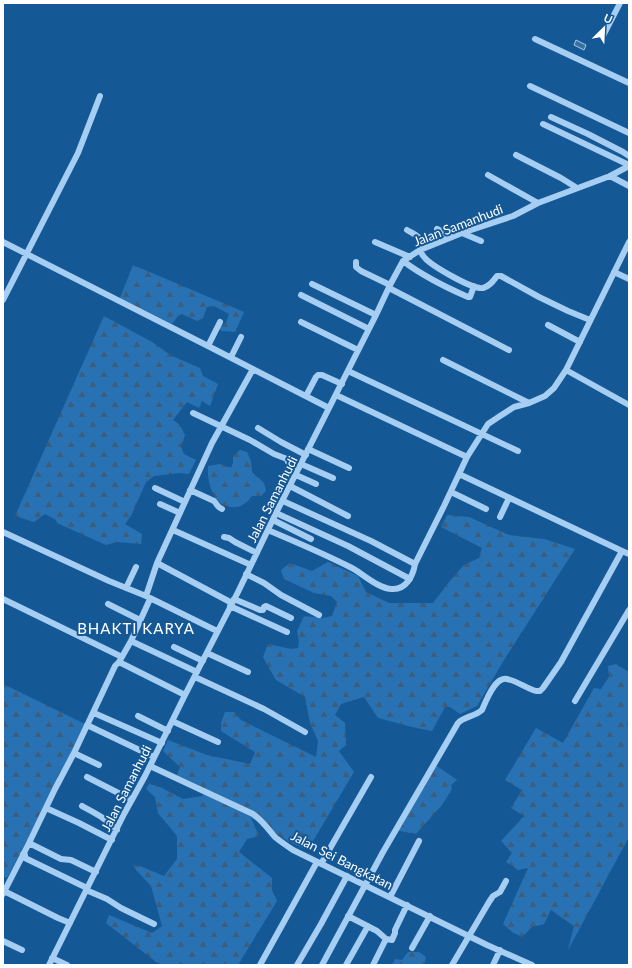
<svg xmlns="http://www.w3.org/2000/svg" width="632" height="968" font-family="Lato,sans-serif">
	<style>
		.forest { fill: url(#forest-firs) }
		.water { fill: #3e6e9a; stroke: #98cbf4 }
		.lines { fill: none; stroke-linecap: round; stroke-linejoin: round }
		.minor { stroke: #a6cef2; stroke-width: 6 }
		.labels { text-anchor: middle; stroke-width: 4; stroke-linejoin: round; paint-order: stroke }
		.street-label { font-size: 13px; fill: #fff; stroke: #155896 }
		.quarter-label { font-size: 15px; letter-spacing: 1px; fill: #fff; stroke: #155896 }
	</style>
	<defs>
		<pattern id="forest-firs" width="22" height="20" patternUnits="userSpaceOnUse"><rect width="22" height="20" fill="#2872b4"/><path d="M5 1l3.5 6h-7zM16 11l3.5 6h-7z" fill="#3c5d7b"/></pattern>
	</defs>
	<rect width="100%" height="100%" fill="#155896"/>
	<path class="forest" d="M133,265L244,312L235,332L222,331L219,329L220,326L226,323L229,314L214,306L207,307L203,318L197,321L182,314L178,316L172,324L120,298Z
		M104,316L152,342L172,356L200,368L203,376L218,384L210,406L202,401L199,408L187,402L173,420L180,425L185,435L181,447L184,454L196,460L189,474L179,473L154,476L146,482L131,516L125,524L142,534L141,544L117,542L106,545L57,523L56,520L45,514L34,522L15,516Z
		M240,450L247,452L251,461L252,472L264,483L266,491L261,496H252C250,498 248,502 245,503C241,507 235,508 231,507C227,506 224,506 222,504C211,497 207,478 208,466L220,464L231,468L233,463V456Z
		M447,515L469,517L509,535L544,539L575,549L504,660L477,706L460,714L450,707H445L432,731L412,727L378,718L364,697L341,704L335,715L345,723L346,745L339,751L354,772L310,846L302,848L288,841L265,826L251,818L259,836L247,839L239,852L272,878V890L277,901L238,965H160L106,923L109,915L152,933L162,926L151,886L137,871L133,865L140,866L164,876L177,859V836L158,813L155,797L146,789L149,784L158,786L183,799L203,796L205,788L177,775L180,767L163,751L168,740L207,755L250,764L255,752L221,731V723L225,712H234L241,720L316,757L318,741L310,723L305,697L276,680L263,657L268,644L291,649L298,648L299,642L297,631L304,616L323,618L332,616L337,602L331,596L314,593L284,579L281,570L290,563L312,571L328,562L358,576L366,592L389,603H433L449,582L464,565L479,558L482,548L441,527Z
		M616,664L629,672V720L627,724L629,725V837L568,950L574,926L551,910L544,924L532,927L522,937L512,932L503,924L528,868L518,870L506,862L512,853L501,841L524,816L511,808L522,790L505,780L536,728L563,743L594,688L601,689L609,677L608,666Z
		M3,684L87,725L7,878L3,876Z
		M434,764L457,780L451,785L452,789L442,805L416,834L395,830Z
		M408,952H419L426,957L424,965H392L395,959L402,960Z"/>
	<path class="water" d="M576,40L586,45L584,50L574,45Z"/>
	<g class="lines">
		<path class="minor" d="M603,36L620,3
			M535,39L629,83
			M530,86L629,133
			M551,117L588,134L623,152L629,156
			M543,124L629,165
			M516,155L561,178L577,188
			M488,175L538,203
			M610,176L629,186
			M437,229L452,237
			M407,230C416,235 422,237 424,248
			M462,233L481,241
			M3,242L208,346L329,408
			M375,242L410,257
			M420,250C421,253 423,256 425,258C432,266 473,290 483,288C490,286 493,281 497,276H501L539,297L568,311L590,320
			M403,261C423,276 445,287 468,297H470L474,286
			M356,262V267L361,271L390,285
			M614,272L629,279
			M312,284L376,315
			M389,288L509,350
			M301,295L369,329
			M3,300L78,153L100,96
			M301,322L358,350
			M548,325L580,342
			M208,346L220,322
			M231,357L241,337
			M443,360L529,403
			M566,370L629,405
			M348,371L518,451
			M336,395L467,457
			M306,396L316,377L318,375H322L342,384
			M193,413L250,440L274,454L287,459L288,462L299,468
			M258,428L281,442L306,455
			M308,449L349,468
			M301,464L333,478
			M459,474L622,551
			M296,475L316,484
			M290,486L348,516
			M155,488L185,502
			M190,490L214,501C217,504 217,507 222,509
			M451,492L486,509
			M283,501L371,541L415,564
			M160,504L180,513
			M276,513L348,546L410,579
			M500,517L509,498
			M273,520L311,539
			M173,530L251,565
			M268,530C296,542 325,554 352,568C363,574 379,589 392,589C406,590 413,576 415,564L444,506L467,457L488,424L500,416L514,407L529,403L545,396L554,388L566,370L629,242
			M3,532L109,581L146,596L217,631
			M224,537L229,538L235,542L257,553
			M157,563L232,603
			M246,574L264,583L281,595L319,615
			M126,588L136,567
			M146,596L157,563L212,443L253,369
			M3,599L122,657
			M150,599L131,641L119,662L185,695
			M234,599L260,610H263L264,607L266,606L291,618
			M108,604L140,620
			M230,606L287,632
			M131,641L197,672
			M174,647L203,661
			M207,653L248,672
			M195,677L264,709L305,732
			M575,701L629,610
			M94,713L162,743
			M138,716L168,731
			M172,721L218,742
			M87,725L154,757
			M74,753L99,765
			M150,766L253,814C262,820 268,829 275,837C281,842 287,846 293,850L487,945L532,965
			M87,777L132,800
			M82,806C97,814 105,818 117,830
			M46,808L79,823L112,840
			M29,843L61,859L71,860L96,872
			M23,854L25,855V858L27,859L87,888
			M321,864L371,777
			M86,890L107,899L121,908L154,924
			M4,891L58,918L70,923
			M3,894L29,843L55,789L74,753L115,666L119,662
			M390,897L419,841
			M348,916L377,931L386,939L373,965
			M386,939L392,940L395,933V930L407,905
			M3,941L22,950
			M412,948L430,916
			M52,958L67,965
			M49,965L124,814L145,776L185,695L238,592L276,513L376,315L390,285L403,261L420,250L462,233L513,216L538,203L610,176L629,166
			M260,965L317,862
			M297,965L321,924L347,876
			M322,965L383,852L458,723C465,716 474,717 482,710C486,701 495,676 507,679C517,681 526,688 536,691H540L543,688L561,662L622,551L629,554
			M346,965L368,926
			M452,965L489,902L493,896L500,892L506,881
			M493,965L500,950"/>
	</g>
	<g class="labels">
		<g class="street-label">
			<text transform="translate(458 225) rotate(-21)" y="5">Jalan Samanhudi</text>
			<text transform="translate(272 499) rotate(-63)" y="5">Jalan Samanhudi</text>
			<text transform="translate(126 788) rotate(-63)" y="5">Jalan Samanhudi</text>
			<text transform="translate(342 860) rotate(27)" y="5">Jalan Sei Bangkatan</text>
		</g>
		<g class="quarter-label">
			<text x="136" y="634">BHAKTI KARYA</text>
		</g>
	</g>
	<rect width="632" height="968" fill="none" stroke="#ffffff" stroke-width="8"/>
	<g transform="translate(604 28) rotate(24)" stroke="#155896" stroke-width="3" paint-order="stroke">
	<path d="M0-3L7 15L0 10L-7 15Z" fill="#ffffff"/>
	<text y="-6" font-size="11" font-weight="bold" text-anchor="middle" fill="#ffffff">U</text>
	</g>
</svg>
